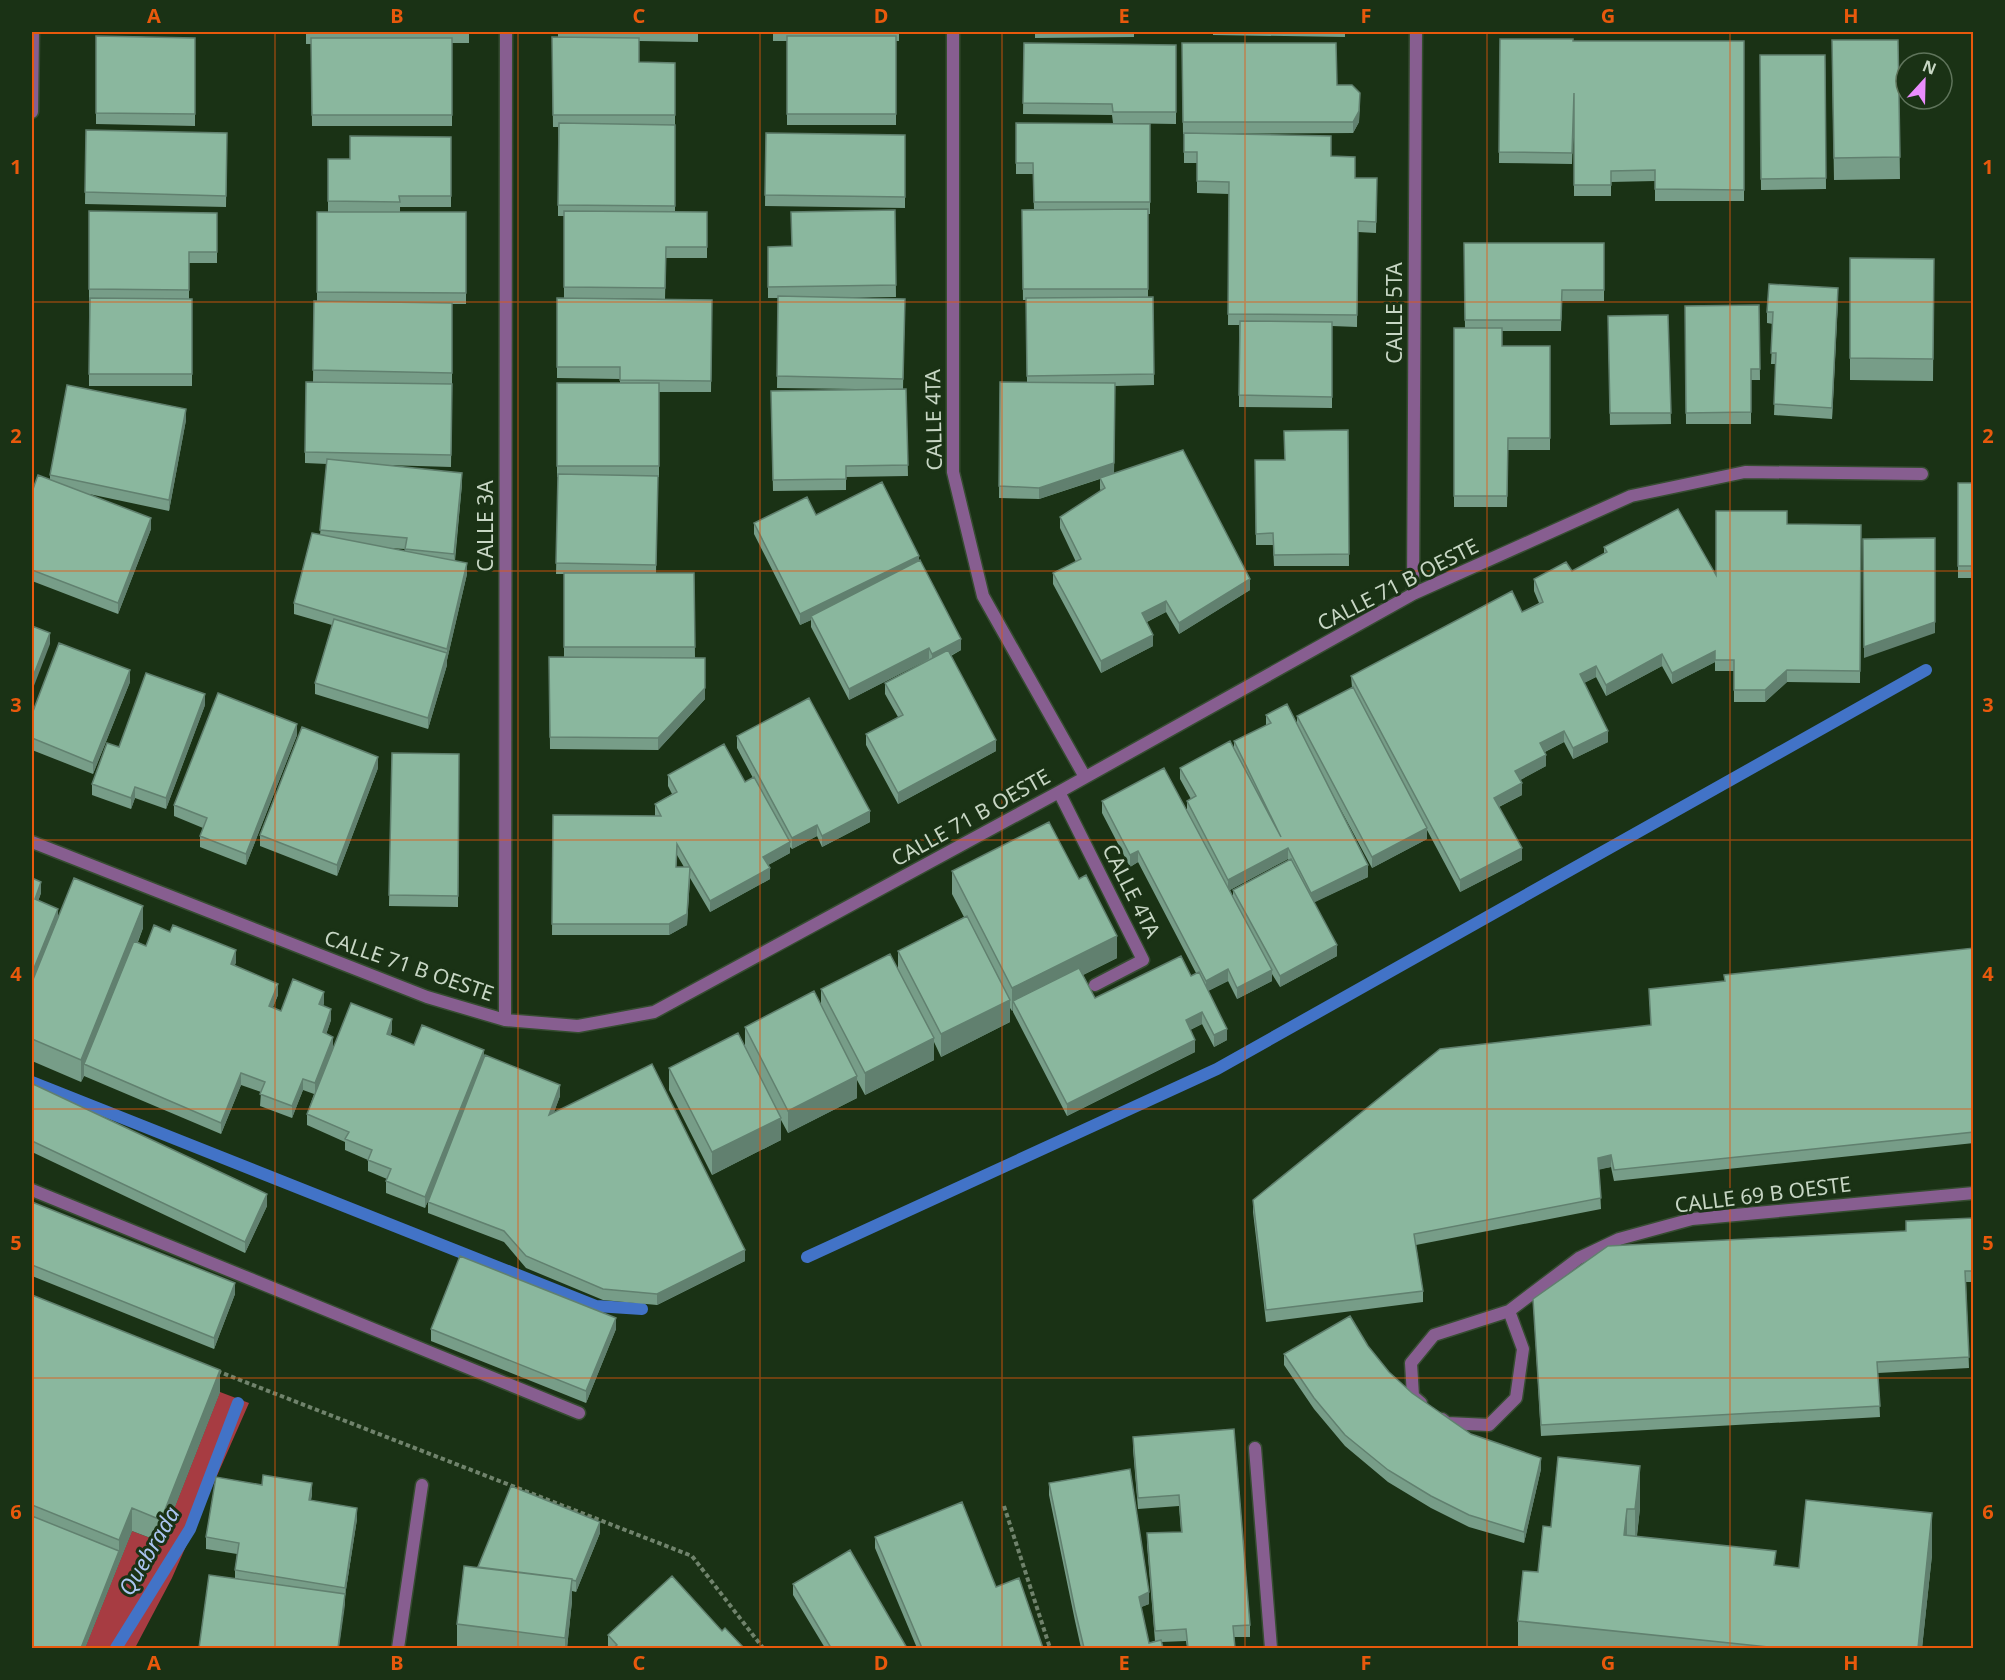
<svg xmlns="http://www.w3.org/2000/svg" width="2005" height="1680" font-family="'Noto Sans',sans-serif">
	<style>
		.forest { fill: #a73c42 }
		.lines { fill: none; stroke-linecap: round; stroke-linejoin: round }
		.stream { stroke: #4273c7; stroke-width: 12 }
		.service-casing { stroke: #364c31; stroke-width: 15 }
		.minor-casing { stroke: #364c31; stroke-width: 15 }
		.path { stroke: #70836c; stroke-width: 4; stroke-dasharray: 4.5 3; stroke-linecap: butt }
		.service { stroke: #875e90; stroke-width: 12 }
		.minor { stroke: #875e90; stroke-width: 12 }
		.wall { fill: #779d88; fill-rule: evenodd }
		.shaded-wall { fill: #61806f }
		.building { fill: #8ab79e; stroke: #61806f; stroke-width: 1.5; fill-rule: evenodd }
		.grid { fill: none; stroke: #e8590c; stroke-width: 1.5; stroke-opacity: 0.55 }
		.labels { text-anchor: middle; stroke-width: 6; stroke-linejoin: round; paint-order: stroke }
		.street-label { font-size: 21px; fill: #c7d6c4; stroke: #1a3215 }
		.water-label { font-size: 22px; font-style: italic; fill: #abc5f1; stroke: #1a3215 }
		.neatline { fill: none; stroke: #e8590c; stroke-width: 2 }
		.grid-label { font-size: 20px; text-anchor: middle; font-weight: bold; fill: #e8590c }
	</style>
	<rect width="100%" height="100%" fill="#1a3215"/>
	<path class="forest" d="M220,1392L249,1403L172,1578L135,1648H85L132,1531L161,1542Z"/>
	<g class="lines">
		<path class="stream" d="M32,1082L596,1306L642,1309
			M807,1257L1217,1069L1926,670
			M116,1648L190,1529L238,1403"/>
		<g class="service-casing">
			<path id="service" d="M32,1190L579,1413
				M1421,1403L1413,1396L1411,1363L1434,1335L1509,1311L1579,1258L1619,1239L1692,1219L1974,1193
				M1442,1419L1447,1423L1489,1425L1516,1398L1523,1349L1509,1311
				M1255,1448L1271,1648"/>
		</g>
		<g class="minor-casing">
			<path id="minor" d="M953,32V472L983,596L1085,777
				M32,112L33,32
				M1413,594L1416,32
				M1059,792L1143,960L1095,985
				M32,842L427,997L505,1020L578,1026L654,1012L1059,792L1413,594L1631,496L1745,472L1922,474
				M505,1020L506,32
				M398,1648L422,1485"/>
		</g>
		<path class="path" d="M217,1371L692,1556L763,1648
			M1004,1506L1050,1648"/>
		<use href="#service" class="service"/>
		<use href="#minor" class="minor"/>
	</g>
	<path class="wall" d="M306,32H469V43H452V126H312L311,44H306Z
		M558,32H698V42L639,41V62L675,63V212H707V258H666L665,299L564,298V216H558V127H553L552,37H558Z
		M773,32H899V41H896V125H787V41H773Z
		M1035,32H1134V37L1035,38Z
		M1213,32H1345V37L1213,35Z
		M1972,32H1974V53H1972Z
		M96,36L195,38V126L96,124Z
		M1500,39L1573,41H1744V201H1655V181L1611,182V196H1574V104L1572,164L1499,163Z
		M1898,40L1900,179L1834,180L1832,62Z
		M1024,43L1176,45V124L1113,123L1112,115L1023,114Z
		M1182,43L1337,85L1360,104L1359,122L1353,133L1202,134L1331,156L1355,178H1377L1376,233L1358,232L1357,327L1332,326V408L1239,407V325H1228L1229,194L1197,193V163H1184V134H1183Z
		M1760,55H1825L1826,189L1761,190Z
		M1016,123L1150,124V214H1148V297H1153L1154,385L1115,386L1114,473L1250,590L1179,634L1166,612L1147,622L1153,646L1101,673L1053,584V573L1076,562L1060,528V517L1101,491L1100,489V479L1039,499L999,498L1000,382H1027L1026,300H1023L1022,210L1034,209L1033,174H1016Z
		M86,130L227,133L226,207L85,204Z
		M766,133L905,135V208L765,206Z
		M451,137V207H400V212H466V304H452V384L349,382L452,384L451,467L385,465L462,484L455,561L467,574L447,660V665L428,729L315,694V683L332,625L294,614V603L320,535L327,464L305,463V452L313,382L314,301H317V212H328V159H350ZM387,548L405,549V551Z
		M895,210L896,297H841L905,299L903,389H906L908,476L846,477V490L773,491L771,391L855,389L777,388L778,298H768V247L792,246Z
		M89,211L217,213V263H189V299H192V386H89Z
		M1464,243H1604V301H1562L1561,331H1502V346H1550V450H1508L1507,507H1454V328H1465Z
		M1850,258L1934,259L1933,381L1850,380Z
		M557,298L712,300L711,392H659V477H658L656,573H694L695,658L705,699L658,750L550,749L549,657H564V574H556L558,477H557V383H620V379L557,378Z
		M1838,299L1832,419L1774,415L1776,364H1771L1773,324L1767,323V312Z
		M1759,305L1760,380H1751V424H1686L1685,306Z
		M1668,315L1671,424L1610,425L1608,316Z
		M186,420L169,511L89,494L151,529L118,614L32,581V492L50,479V475Z
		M1348,430L1349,566H1274L1273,545H1256L1255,460H1284Z
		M1958,483H1974V665H1972V578H1958Z
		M816,515L919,561L961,650L951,656L996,751L898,804L866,745V734L898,717L885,694V683L929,659L849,700L811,627V620L800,625L754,534V523Z
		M1787,524L1861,525L1860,683L1787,682L1765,702H1734V671H1715V662L1672,684L1662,666L1606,696L1596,677L1584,683L1608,742L1573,759L1564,742L1545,752L1546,766L1520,780L1522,795L1499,807L1522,860L1460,892L1427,830V839L1372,868L1327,784L1368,877L1314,902L1337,956L1280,987L1272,974V981L1237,999L1228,981L1208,991L1227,1040L1214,1047L1202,1024L1190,1030L1195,1052L1067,1116L1013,1012V1010L1012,1011L1010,1008V1022L941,1057L934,1042V1060L865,1095L857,1080V1098L788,1133L781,1120V1140L712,1175L669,1090V1068L745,1045V1027L821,1006V989L898,969V951L964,917L952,894V871L1117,958L1083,975L1095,998L1191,976L1196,973L1138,862L1130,867L1102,813V801L1187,809V801L1191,799L1180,779V768L1234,748V741L1266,726V715L1297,724V716L1352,688L1351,676L1522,612L1539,603L1534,591V579L1572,571L1604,554V547L1716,575ZM1288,859L1289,861L1233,890V897L1230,890Z
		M130,682L93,774L32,750V714Z
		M205,705L166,809L135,798L131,809L92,795V784L119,747Z
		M297,735L246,865L200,847V836L203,828L174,816V805Z
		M737,736L870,822L822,847L817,836L792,849L790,847V853L768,865L770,879L710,912L690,878L687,925L669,935H552L553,815L655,816V804L672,794L668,786V775L745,782L753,778L737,748ZM677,855L684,867H676Z
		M392,753L459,754L458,907L389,906Z
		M378,768L337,876L260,846V835Z
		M32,878L41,893L38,901L58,917L143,928L138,942L146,946L236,962L235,965L278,995L273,1007L281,1011L324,1003L323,1006L331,1020L326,1034L333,1048L392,1031L390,1036L414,1045L484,1057L560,1096L554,1112L745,1261L657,1305L603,1300L526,1268L504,1242L428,1213V1202L443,1164L425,1208L386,1193V1181L387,1179L368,1171V1160L345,1150V1142L307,1125V1114L314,1094L303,1090L292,1118L260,1106L261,1092L241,1085L221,1134L84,1076L81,1082L32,1061Z
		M1974,948V1143L1614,1181L1611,1167L1599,1169L1601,1209L1416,1245L1423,1291V1302L1266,1322L1253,1212V1200L1651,1025L1649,989L1724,981Z
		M32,1086L267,1206L245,1253L32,1152Z
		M32,1202L235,1294L214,1349L32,1276Z
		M1974,1218V1282H1966L1969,1368L1878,1373L1880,1417L1541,1436L1533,1299Z
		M32,1295L220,1392L161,1542L132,1531L85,1648H32Z
		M431,1329H616L586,1403L431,1341Z
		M1368,1346L1389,1372L1412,1393L1471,1434L1541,1469L1524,1543L1469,1527L1431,1508L1388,1482L1345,1446L1314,1409L1284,1365V1354Z
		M1234,1429L1250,1625V1637H1234L1235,1648H1187L1186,1641L1161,1642L1163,1648H1081L1075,1621L1049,1495V1483L1149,1604L1141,1607L1149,1643L1155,1641L1147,1545V1533L1181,1532L1179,1506L1138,1509L1133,1449V1437Z
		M1558,1457L1640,1508L1637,1536L1776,1565L1799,1568L1932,1555L1922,1648H1518V1621L1538,1572L1551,1527Z
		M312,1494L311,1500L357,1519L345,1596V1605L235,1578V1570L237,1554L206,1549V1537Z
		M600,1533L576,1592L572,1591V1601L567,1648H474L457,1646V1624L478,1567Z
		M875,1537L1043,1648H917L875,1548Z
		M793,1584L907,1648H825L793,1595Z
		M722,1631L744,1648H610L608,1646V1635Z"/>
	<path class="shaded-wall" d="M1360,93L1359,122L1353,133V122Z
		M1838,288V299L1832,419V408Z
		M1115,383L1114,474L1039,499V488Z
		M186,409V420L169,511V500Z
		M462,473V484L454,565V554Z
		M151,518V529L118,614V603Z
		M919,556V568L811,616V620L800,625V614Z
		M467,563V574L447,660V649Z
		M1250,579V590L1179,634V623Z
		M1166,601V612L1142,624V613Z
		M1935,622V633L1864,658V647Z
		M50,633V644L32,691V679Z
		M1153,635V646L1101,673V661Z
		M961,639V650L932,665V654Z
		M929,648V659L849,700V689Z
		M1715,651V662L1672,684V673Z
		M447,653V665L428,729V718Z
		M1662,654V666L1606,696V685Z
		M1596,666V677L1580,685V674Z
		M130,670V682L93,774V763Z
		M1787,670V682L1765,702V690Z
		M705,688V699L658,750V738Z
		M205,694V705L166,809V798Z
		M297,724V735L246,865V854Z
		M1564,731V742L1540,754V743Z
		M1608,731V742L1573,759V748Z
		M996,740V751L898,804V793Z
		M1546,755V766L1515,783V771Z
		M378,757V768L337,876V865Z
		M1522,783V795L1494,809V798Z
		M135,787V798L131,809V798Z
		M870,811V822L822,847V836Z
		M817,825V836L792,849V838Z
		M1427,828V839L1372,868V857Z
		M790,842V853L763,868V857Z
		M1288,848V859L1228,891V880Z
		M1522,848V860L1460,892V880Z
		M1138,851V862L1130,867V855Z
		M1368,865V877L1311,904V893Z
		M690,867L687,925L669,935V924Z
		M770,868V879L710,912V901Z
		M41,882V893L35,910V899Z
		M143,906V928L88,1066L84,1064V1076L81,1082V1060Z
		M58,909V920L32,984V973Z
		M1117,936V958L1017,1008L1013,1001V1010L1012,1011V988Z
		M1337,945V956L1280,987V976Z
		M236,950V962L231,975V964Z
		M1228,969V981L1206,992V981Z
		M1272,970V981L1237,999V988Z
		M278,984V995L269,1017V1006Z
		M324,992V1003L319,1016V1004Z
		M1010,1000V1022L941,1057V1034Z
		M331,1009V1020L323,1044V1032Z
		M1202,1012V1024L1186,1032V1020Z
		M392,1019V1031L387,1045V1034Z
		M1227,1029V1040L1214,1047V1035Z
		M333,1037V1048L315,1095V1083Z
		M934,1038V1060L865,1095V1073Z
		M1195,1040V1052L1067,1116V1104Z
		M484,1050V1061L425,1208V1197Z
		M241,1073V1085L221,1134V1123Z
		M857,1076V1098L788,1133V1111Z
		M303,1079V1090L292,1118V1106Z
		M560,1085V1096L549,1126V1115Z
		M781,1118V1140L712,1175V1152Z
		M1611,1155V1167L1598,1170V1158Z
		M267,1194V1206L245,1253V1242Z
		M745,1250V1261L657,1305V1294Z
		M235,1283V1294L214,1349V1338Z
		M616,1318V1329L586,1403V1391Z
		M220,1370V1392L161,1542V1520Z
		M1541,1458V1469L1524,1543V1532Z
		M1640,1466V1508L1635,1551V1509Z
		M312,1483V1494L309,1511V1500Z
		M132,1508V1531L85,1648H81L119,1551V1540Z
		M357,1508V1519L345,1596V1605L339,1648H338L345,1597V1588Z
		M1627,1509V1551L1624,1535Z
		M1932,1513V1555L1922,1648H1918Z
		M600,1522V1533L576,1592V1581Z
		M572,1579V1601L567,1648H565V1638Z
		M1149,1592V1604L1139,1608V1597Z"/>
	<path class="building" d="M1972,32H1974V42H1972Z
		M96,36L195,38V114L96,113Z
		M787,36H896V114H787Z
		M552,37L639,38V62L675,63V115H553Z
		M311,38H452V115H312Z
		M1500,39H1573V41H1744V190L1655,189V170L1611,171V185H1574V93L1572,153L1499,152Z
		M1832,40H1898L1900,157L1834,158Z
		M1024,43L1176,45V112H1113L1112,104L1023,103Z
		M1182,43H1336L1337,85H1352L1360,93L1359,111L1353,122H1183Z
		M1760,55H1825L1826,178L1761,179Z
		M559,123L675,125V206L558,205Z
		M1016,123L1150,124V202H1034L1033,163H1016Z
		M86,130L227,133L226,196L85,192Z
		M766,133L905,135V197L765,195Z
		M1184,133L1331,136V156L1355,157V178H1377L1376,222L1358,221L1357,315L1228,314L1229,182L1197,181V152H1184Z
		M350,136L451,137V196H399L400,202L328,201V159H350Z
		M1148,209V289H1023L1022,210Z
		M895,210L896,285L768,287V247L792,246L791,212Z
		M89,211L217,213V252H189V290L89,289Z
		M564,211L707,212V247H666L665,288L564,287Z
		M317,212H466V293L317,292Z
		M1464,243H1604V290H1562L1561,320H1465Z
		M1850,258L1934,259L1933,359L1850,358Z
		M1769,284L1838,288L1832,408L1774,404L1776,353H1771L1773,312H1767Z
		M778,296L905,299L903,379L777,376Z
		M1153,297L1154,374L1027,376L1026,298Z
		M90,298L192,299V374H89Z
		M557,298L712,300L711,381L620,380V367H557Z
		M314,301L452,303V373L313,370Z
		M1759,305L1760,369H1751V412L1686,413L1685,306Z
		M1668,315L1671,413H1610L1608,316Z
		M1240,321L1332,322V397L1239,395Z
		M1454,328H1502V346H1550V438H1508L1507,496H1454Z
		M306,382L452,384L451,455L305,452Z
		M1000,382L1115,383L1114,463L1039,488L999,486Z
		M557,383H659V466H557Z
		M67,385L186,409L169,500L50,475Z
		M906,389L908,465L846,466V479L773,480L771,391Z
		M1348,430L1349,554L1274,555L1273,533L1256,534L1255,460H1285L1284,431Z
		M1183,450L1250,579L1179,623L1166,601L1142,613L1153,635L1101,661L1053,573L1081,559L1060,517L1105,488L1100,478Z
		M327,459L462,473L454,554L405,549L407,538L320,530Z
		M558,474L658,476L656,565L556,563Z
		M38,475L151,518L118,603L32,570V492Z
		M882,482L919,556L800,614L754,523L807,497L816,515Z
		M1958,483H1974V566H1958Z
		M1678,509L1716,575V511H1787V524L1861,525L1860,671L1787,670L1765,690H1734V660H1715V651L1672,673L1662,654L1606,685L1596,666L1580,674L1608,731L1573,748L1564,731L1540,743L1546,755L1515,771L1522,783L1494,798L1522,848L1460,880L1351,676L1512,591L1522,612L1543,602L1534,579L1566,562L1572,571L1607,552L1604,547Z
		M312,533L467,563L447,649L294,603Z
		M1935,538V622L1864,647L1863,539Z
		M920,560L961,639L932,654L929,648L849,689L811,616Z
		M1972,571H1974V653H1972Z
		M564,573H694L695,647H564Z
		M334,619L447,653L428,718L315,683Z
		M32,626L50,633L32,679Z
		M59,643L130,670L93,763L32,738V714Z
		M948,650L996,740L898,793L866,734L903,715L885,683Z
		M549,657L705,658V688L658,738L550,737Z
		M146,673L205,694L166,798L135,787L131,798L92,784L107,743L119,747Z
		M1353,687L1427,828L1372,857L1297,716Z
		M218,693L297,724L246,854L200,836L207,818L174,805Z
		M809,698L870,811L822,836L817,825L792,838L737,736Z
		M1287,704L1368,865L1311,893L1288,848L1228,880L1187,801L1196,796L1180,768L1230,741L1281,837L1234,741L1271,723L1266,715Z
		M302,727L378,757L337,865L260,835Z
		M724,744L745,782L754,777L790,842L763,857L770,868L710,901L690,867L687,914L669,924H552L553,815L661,816L655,804L677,792L668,775ZM677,844L690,867H676Z
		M392,753L459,754L458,896L389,895Z
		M1164,768L1272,970L1237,988L1228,969L1206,981L1138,851L1130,855L1102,801Z
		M1049,822L1079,879L1086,875L1117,936L1012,988L952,871Z
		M1291,859L1337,945L1280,976L1233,890Z
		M32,878L41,882L35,899L58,909L32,973Z
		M74,878L143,906L81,1060L32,1039V982Z
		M967,916L1010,1000L941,1034L898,951Z
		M154,925L170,932L173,925L236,950L231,964L278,984L269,1006L281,1011L293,979L324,992L319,1004L331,1009L323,1032L333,1037L315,1083L303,1079L292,1106L260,1094L265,1082L241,1073L221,1123L84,1064L134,941L146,946Z
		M1974,948V1132L1614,1170L1611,1155L1598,1158L1601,1198L1414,1234L1423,1291L1266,1310L1253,1200L1440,1049L1651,1025L1649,989L1725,981L1724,975Z
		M890,954L934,1038L865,1073L821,989Z
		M1181,956L1191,976L1199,972L1227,1029L1214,1035L1202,1012L1186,1020L1195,1040L1067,1104L1013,1001L1079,968L1095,998Z
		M814,991L857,1076L788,1111L745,1027Z
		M351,1003L392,1019L387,1034L414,1045L422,1025L484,1050L425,1197L386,1181L391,1169L368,1160L372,1150L345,1139L349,1132L307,1114Z
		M738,1033L781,1118L712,1152L669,1068Z
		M485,1055L560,1085L549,1115L652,1064L745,1250L657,1294L603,1289L526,1256L504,1231L428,1202Z
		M33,1084L267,1194L245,1242L32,1141V1086Z
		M32,1202L235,1283L214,1338L32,1265Z
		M1974,1218V1271H1965L1969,1357L1877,1362L1880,1406L1541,1425L1533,1299L1608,1246L1906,1231V1221Z
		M460,1256L616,1318L586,1391L431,1329Z
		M32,1295L220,1370L161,1520L132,1508L119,1540L32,1505Z
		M1350,1316L1368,1346L1389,1372L1412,1393L1471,1434L1541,1458L1524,1532L1469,1515L1431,1496L1388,1470L1345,1435L1314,1398L1284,1354Z
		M1234,1429L1250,1625L1233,1626L1235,1648H1188L1186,1629L1155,1631L1147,1533L1182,1532L1179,1495L1138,1498L1133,1437Z
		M1558,1457L1640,1466L1635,1509H1627L1624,1535L1776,1551L1774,1565L1799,1568L1806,1500L1932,1513L1918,1648H1778L1518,1621L1523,1571L1538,1572L1543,1526L1551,1527Z
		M1130,1469L1149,1592L1139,1597L1149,1643L1161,1640L1163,1648H1084L1075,1610L1049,1483Z
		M263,1475L312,1483L309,1500L357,1508L345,1588L235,1570L239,1543L206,1537L216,1477L262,1485Z
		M511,1486L600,1522L576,1581L572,1580V1579L478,1567Z
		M962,1502L996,1587L1019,1578L1043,1648H922L875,1537Z
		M32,1516L119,1551L81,1648H32Z
		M850,1550L907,1648H831L793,1584Z
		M464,1566L572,1579L565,1638L457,1624Z
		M209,1575L345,1594L338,1648H199Z
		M672,1576L722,1631L725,1628L744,1648H613L617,1645L608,1635Z"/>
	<path class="grid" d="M275,32V1648M518,32V1648M760,32V1648M1002,32V1648M1245,32V1648M1487,32V1648M1730,32V1648M32,302H1974M32,571H1974M32,840H1974M32,1109H1974M32,1378H1974"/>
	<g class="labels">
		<g class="street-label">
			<text transform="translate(1395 313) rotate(-90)" y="7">CALLE 5TA</text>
			<text transform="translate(934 420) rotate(-91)" y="7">CALLE 4TA</text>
			<text transform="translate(486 526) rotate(-90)" y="7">CALLE 3A</text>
			<text transform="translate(1398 585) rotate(-27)" y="7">CALLE 71 B OESTE</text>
			<text transform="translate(971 818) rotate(-29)" y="7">CALLE 71 B OESTE</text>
			<text transform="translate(1131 891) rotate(63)" y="7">CALLE 4TA</text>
			<text transform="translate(409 966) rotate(19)" y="7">CALLE 71 B OESTE</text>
			<text transform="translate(1763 1195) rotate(-7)" y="7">CALLE 69 B OESTE</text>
		</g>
		<g class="water-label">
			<text transform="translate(149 1551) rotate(-60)" y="8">Quebrada</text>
		</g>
	</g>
	<rect width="2005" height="1680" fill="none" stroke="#1a3215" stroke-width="66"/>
	<g transform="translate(1924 81) rotate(22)"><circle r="28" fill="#1a3215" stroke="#5f745b" stroke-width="1.5"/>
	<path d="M0-4.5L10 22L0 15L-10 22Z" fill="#ea8dfd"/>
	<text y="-9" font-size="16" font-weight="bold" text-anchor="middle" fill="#c7d6c4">N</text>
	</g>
	<rect x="33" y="33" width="1939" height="1614" class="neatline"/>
	<g class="grid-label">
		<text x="154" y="23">A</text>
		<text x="397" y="23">B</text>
		<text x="639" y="23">C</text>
		<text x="881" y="23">D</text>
		<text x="1124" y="23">E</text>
		<text x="1366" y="23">F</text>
		<text x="1608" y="23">G</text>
		<text x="1851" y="23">H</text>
		<text x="16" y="174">1</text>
		<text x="1988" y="174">1</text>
		<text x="16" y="443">2</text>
		<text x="1988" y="443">2</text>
		<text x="16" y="712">3</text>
		<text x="1988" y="712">3</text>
		<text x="16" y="981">4</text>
		<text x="1988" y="981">4</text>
		<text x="16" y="1250">5</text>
		<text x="1988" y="1250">5</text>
		<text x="16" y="1519">6</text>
		<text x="1988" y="1519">6</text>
		<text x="154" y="1670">A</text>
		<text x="397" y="1670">B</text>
		<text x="639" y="1670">C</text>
		<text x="881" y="1670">D</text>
		<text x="1124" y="1670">E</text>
		<text x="1366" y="1670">F</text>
		<text x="1608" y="1670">G</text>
		<text x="1851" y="1670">H</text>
	</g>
</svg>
